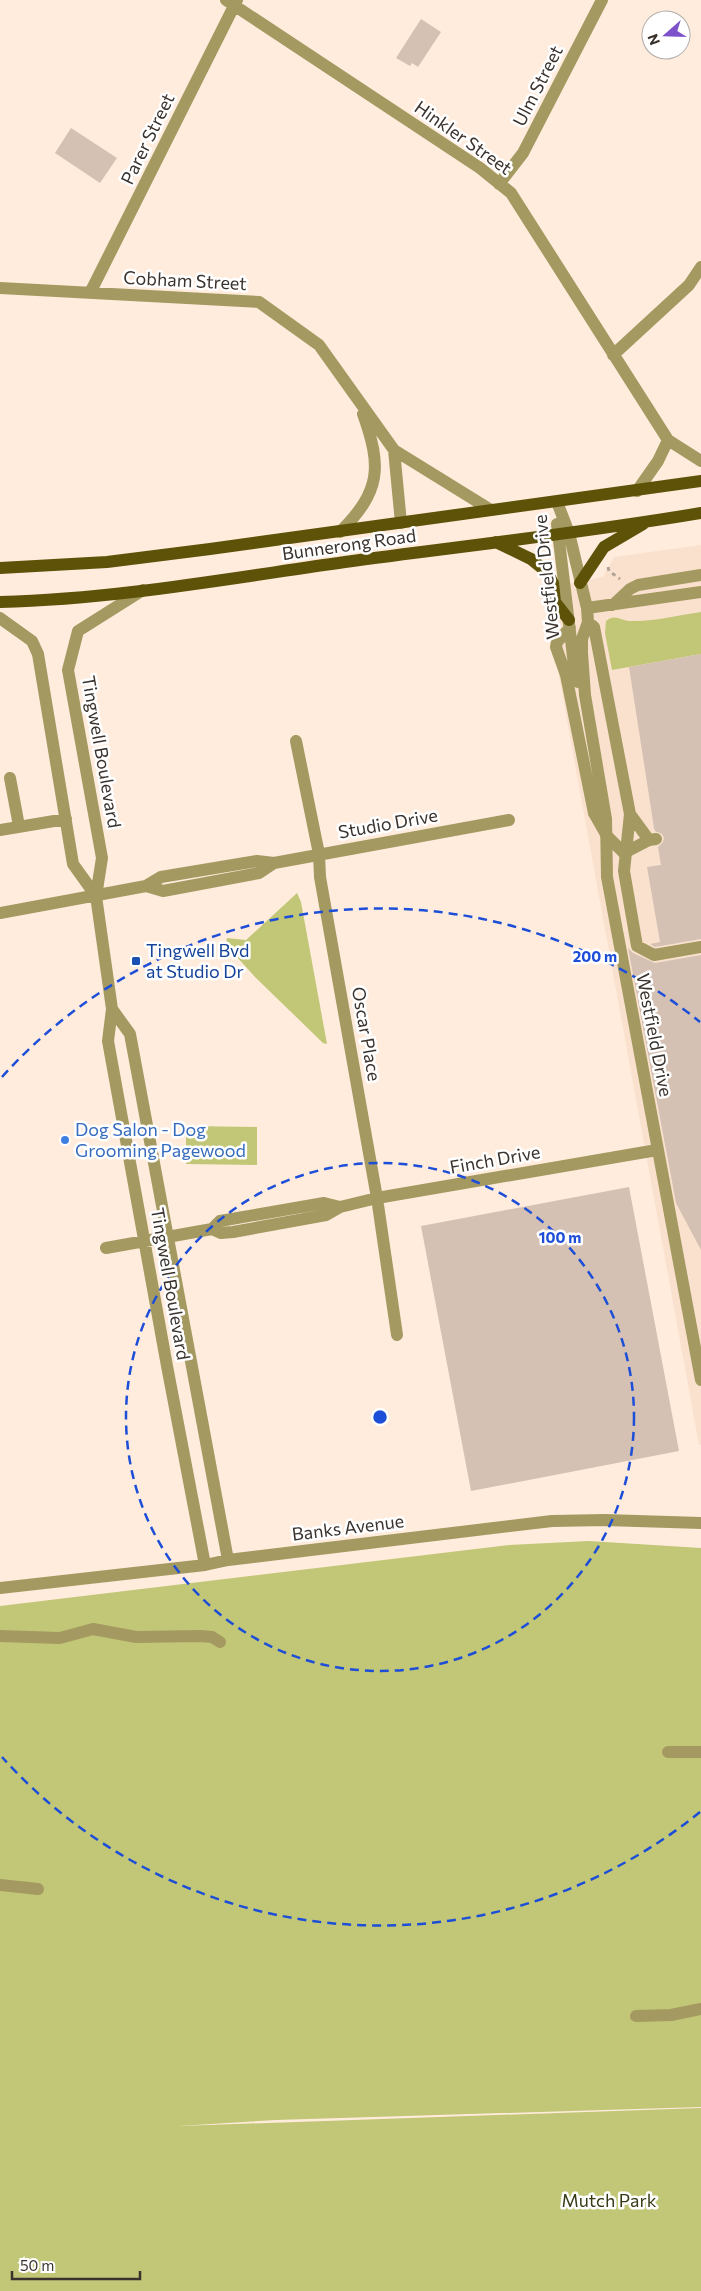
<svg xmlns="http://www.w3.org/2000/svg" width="701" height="2291" font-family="Commissioner,sans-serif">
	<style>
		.built { fill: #fae1cd }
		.green { fill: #c1c776 }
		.building { fill: #d4c1b3 }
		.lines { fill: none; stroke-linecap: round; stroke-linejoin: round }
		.path { stroke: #b1a297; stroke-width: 3; stroke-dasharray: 4 4; stroke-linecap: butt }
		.minor { stroke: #a49a61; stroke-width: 12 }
		.major { stroke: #5e5209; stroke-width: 12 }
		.minor-bridge { stroke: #a49a61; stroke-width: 12 }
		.ring { fill: none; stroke: #1d4ed8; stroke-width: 2.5; stroke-dasharray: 9 6 }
		.transit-dot { fill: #1a4fb4; stroke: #fff; stroke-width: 2 }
		.shop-dot { fill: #3f7fe0; stroke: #fff; stroke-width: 2 }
		.labels { text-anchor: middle; stroke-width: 5; stroke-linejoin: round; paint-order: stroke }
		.street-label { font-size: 18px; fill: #3a322d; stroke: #fff }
		.transit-label { font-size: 18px; fill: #164399; stroke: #fff; text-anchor: start }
		.shop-label { font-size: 18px; fill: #366cbe; stroke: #fff; text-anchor: start }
		.park-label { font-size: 18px; fill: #373a15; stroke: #fff }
		.centre { fill: #1d4ed8; stroke: #fff; stroke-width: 2.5 }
		.ring-label { font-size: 15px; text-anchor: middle; font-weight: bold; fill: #1d4ed8; stroke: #fff; stroke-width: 5; stroke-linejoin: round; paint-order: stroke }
	</style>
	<rect width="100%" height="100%" fill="#ffecdd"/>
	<path class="built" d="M701,545V1445H699L543,589L603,577L614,557Z"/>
	<path class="green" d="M701,612V654L612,670L605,633L606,621C615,613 621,621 631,621C652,622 680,615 701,612Z
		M297,893L301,902L327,1044L323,1043L256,978L226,945L227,938L246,940Z
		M186,1126L257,1127V1165L186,1164Z
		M589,1541L701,1548V2107L276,2120L179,2126L701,2108V2291H0V1606L509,1545Z"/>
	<path class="building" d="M421,19L441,32L418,67L412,63L410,66L396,58Z
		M71,128L117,158L100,183L55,153Z
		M701,654V939L655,947L650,944L660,942L647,867L661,865L658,847L663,842L664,838L662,834L655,831L654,828L629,667Z
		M628,948L633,953L655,963L701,955V1250L676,1203Z
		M629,1187L679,1451L471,1491L421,1226Z"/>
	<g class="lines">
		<path class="path" d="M608,567L609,571L620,579"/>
		<path class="minor" d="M226,0L480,168L511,193L668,440
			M499,184L523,153L602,0
			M0,288L259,302L319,345L394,450L401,523
			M90,293L237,0
			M613,355L689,285L701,267
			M394,450L491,510
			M637,491L658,461L668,440L701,461
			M557,502L569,533L587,608L588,622L582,639V653L585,695L606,819L607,877L701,1380
			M557,524L574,665L578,682
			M340,532C381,491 382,467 363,414
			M143,590L78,631L68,670L102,858L96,896L112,1009L108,1041L167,1366L205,1565
			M613,605L630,589L638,585L701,575
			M587,608L701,592
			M0,618L32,641L38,654L73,864L96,896
			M588,622L594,627L630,814L624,871L637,946L654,955L701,947
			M570,628L557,642L556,647L566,675L594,813
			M296,741L319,854L320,877L377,1198L397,1335
			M10,778L19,826
			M630,814L649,840L656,839
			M0,830L66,819
			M146,886L163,891L259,873L274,863
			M0,913L146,886L161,877L257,861L274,863L509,820
			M112,1009L130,1034L228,1560
			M212,1229L221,1233L233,1232L326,1215L340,1207L377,1198L657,1150
			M106,1248L212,1229L220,1221L324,1203L340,1207
			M0,1588L205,1565L228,1560L552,1521L605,1520L701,1523
			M0,1636L60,1638L93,1629L136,1637L201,1636L212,1637L220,1642
			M668,1752H701
			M0,1885L38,1889
			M636,2016L671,2015L701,2009"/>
		<path class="major" d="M496,542L531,559L547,572L553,583L555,602L569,620
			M0,568L107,562L210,549L701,481
			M580,583L604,547L643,524
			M0,602C116,599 231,578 345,562C464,546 583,533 701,513"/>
		<path class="minor-bridge" d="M594,813L607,836L624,853L649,840"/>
	</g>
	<g class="ring">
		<circle cx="380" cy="1417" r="254"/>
		<path d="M700 1812A508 508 0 0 1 2 1757M2 1077A508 508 0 0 1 700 1022"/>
	</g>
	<rect class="transit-dot" x="131" y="956" width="10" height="10" rx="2.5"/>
	<circle class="shop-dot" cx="65" cy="1140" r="5"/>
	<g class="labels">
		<g class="street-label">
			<text transform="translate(538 86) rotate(-63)" y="6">Ulm Street</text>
			<text transform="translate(463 138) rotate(35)" y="6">Hinkler Street</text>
			<text transform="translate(148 139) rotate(-64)" y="6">Parer Street</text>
			<text transform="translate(185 281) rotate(3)" y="6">Cobham Street</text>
			<text transform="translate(349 545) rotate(-8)" y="6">Bunnerong Road</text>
			<text transform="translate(547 577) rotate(-96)" y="6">Westfield Drive</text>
			<text transform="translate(101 752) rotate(80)" y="6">Tingwell Boulevard</text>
			<text transform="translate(388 824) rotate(-10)" y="6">Studio Drive</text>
			<text transform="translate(366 1034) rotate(80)" y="6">Oscar Place</text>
			<text transform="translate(654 1035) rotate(79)" y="6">Westfield Drive</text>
			<text transform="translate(495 1160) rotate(-10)" y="6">Finch Drive</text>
			<text transform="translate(170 1284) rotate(80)" y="6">Tingwell Boulevard</text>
			<text transform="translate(348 1528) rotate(-7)" y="6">Banks Avenue</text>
		</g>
		<g class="transit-label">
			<text x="146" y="957">Tingwell Bvd<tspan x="146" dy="21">at Studio Dr</tspan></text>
		</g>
		<g class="shop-label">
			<text x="75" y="1136">Dog Salon - Dog<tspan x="75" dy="21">Grooming Pagewood</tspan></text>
		</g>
		<g class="park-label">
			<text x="609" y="2207">Mutch Park</text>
		</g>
	</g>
	<circle cx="380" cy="1417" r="8" class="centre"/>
	<g class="ring-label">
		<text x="595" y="962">200 m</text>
		<text x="560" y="1243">100 m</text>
	</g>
	<g transform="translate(666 35) rotate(250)"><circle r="24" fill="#ffffff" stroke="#b0adab"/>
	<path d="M0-4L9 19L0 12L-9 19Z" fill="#7c51ca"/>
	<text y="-8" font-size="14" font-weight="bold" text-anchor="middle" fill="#3a322d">N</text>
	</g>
	<path d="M12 2271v8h128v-8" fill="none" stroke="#3a322d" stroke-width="2.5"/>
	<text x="20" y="2271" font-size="15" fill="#3a322d" stroke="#ffffff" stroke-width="4" paint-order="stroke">50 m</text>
</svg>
